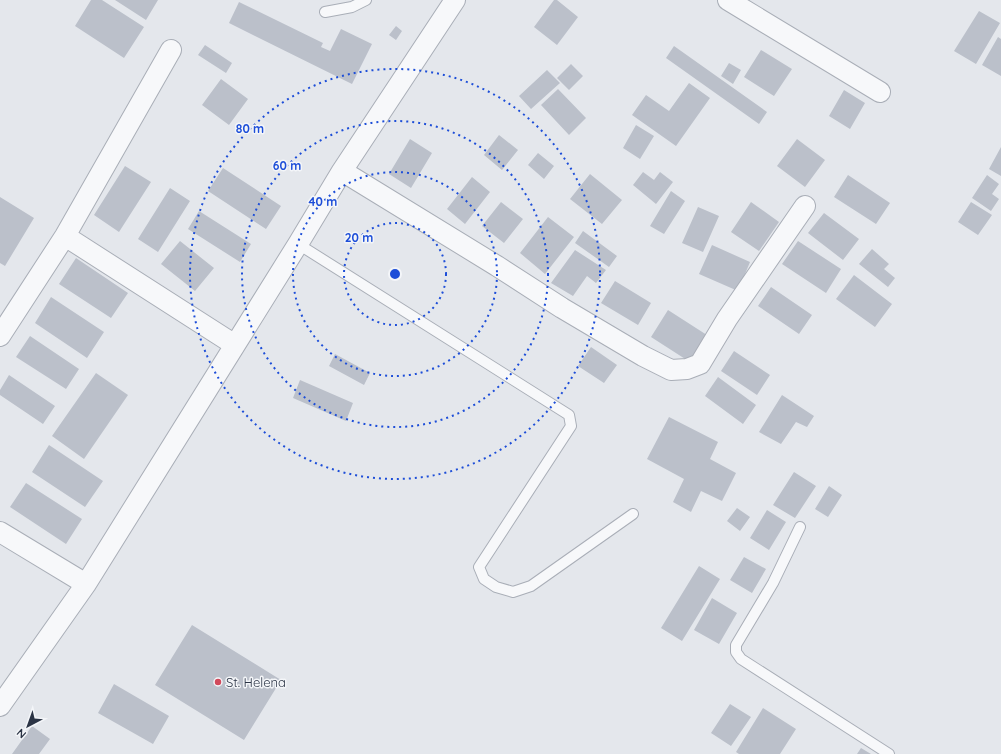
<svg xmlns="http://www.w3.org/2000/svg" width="1001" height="754" font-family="Quicksand,sans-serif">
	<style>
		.building { fill: #bbc0ca }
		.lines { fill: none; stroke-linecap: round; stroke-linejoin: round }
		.service-casing { stroke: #a9aeb7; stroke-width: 12 }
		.minor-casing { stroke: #a9aeb7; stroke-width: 22 }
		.service { stroke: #f7f8fa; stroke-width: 10 }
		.minor { stroke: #f7f8fa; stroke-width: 20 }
		.ring { fill: none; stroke: #1d4ed8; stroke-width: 2; stroke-dasharray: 2 4 }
		.poi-dot { fill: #d1495b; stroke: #f4f6f9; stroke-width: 1.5 }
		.labels { text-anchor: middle; stroke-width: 3; stroke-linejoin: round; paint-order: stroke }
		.poi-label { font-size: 13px; fill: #2b3445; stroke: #f4f6f9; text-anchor: start }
		.centre { fill: #1d4ed8; stroke: #f4f6f9; stroke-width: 2 }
		.ring-label { font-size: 12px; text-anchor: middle; font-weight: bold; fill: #1d4ed8; stroke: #f4f6f9; stroke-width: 3; stroke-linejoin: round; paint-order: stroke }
	</style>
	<rect width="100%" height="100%" fill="#e4e7ec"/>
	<path class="building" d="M91,0H102L144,27L124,58L75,26Z
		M115,0H158L146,20Z
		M554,0H557L578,17L557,45L534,27Z
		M239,2L323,43L321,47L330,51L341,29L372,44L352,84L229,23Z
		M979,11L1000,23L976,64L954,51Z
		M396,26L402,31L396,40L389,35Z
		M998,37L1001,39V76L982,65Z
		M205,45L232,63L226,73L198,55Z
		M674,46L767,112L759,124L666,58Z
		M761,50L792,69L774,96L744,77Z
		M729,63L741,70L733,84L721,76Z
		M571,64L583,76L569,90L557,78Z
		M547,70L560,83L531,109L519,96Z
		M221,79L248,99L229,125L202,105Z
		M689,83L710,98L676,146L632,115L646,95L669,111Z
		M558,89L586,118L569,135L541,105Z
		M844,90L865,103L850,129L829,116Z
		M636,125L654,136L640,159L623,148Z
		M499,135L518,150L502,170L484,155Z
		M410,139L432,153L411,188L389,174Z
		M797,139L825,160L805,187L777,166Z
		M1001,147V176L989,169Z
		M538,153L554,166L544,179L528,165Z
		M125,166L151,182L119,232L94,215Z
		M223,168L281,206L266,229L208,191Z
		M643,172L654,180L660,172L673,182L656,204L633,185Z
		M590,174L622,200L602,224L570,199Z
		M848,175L890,203L876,224L834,197Z
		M987,175L999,184L992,194L999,199L991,211L972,198Z
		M472,177L490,192L465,224L447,209Z
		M170,188L190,201L158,252L138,239Z
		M671,191L685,201L664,234L650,226Z
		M0,197L34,218L5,266L0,263Z
		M501,202L523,219L504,243L482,226Z
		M751,202L779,222L759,251L731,232Z
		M971,202L992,215L978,235L958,222Z
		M698,207L719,216L703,252L682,243Z
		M199,211L251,244L240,262L188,229Z
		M824,213L859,239L843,260L808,233Z
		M548,217L574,237L545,274L520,253Z
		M583,231L617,256L609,267L575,243Z
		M180,241L214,268L195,291L161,264Z
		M798,241L841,269L826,293L782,264Z
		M712,245L750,262L738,291L699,274Z
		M872,249L889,264L884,269L895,278L888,287L859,264Z
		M575,250L606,270L596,283L587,276L573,296L551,283Z
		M76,258L128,293L111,318L59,284Z
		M854,275L892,304L875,327L836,299Z
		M615,281L651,303L638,325L601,303Z
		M771,287L812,315L799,334L758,306Z
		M51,297L104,332L87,358L35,323Z
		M668,310L710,337L693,364L651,337Z
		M30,336L79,369L66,389L16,357Z
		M591,347L617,365L604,383L578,366Z
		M734,351L770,375L757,395L721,371Z
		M335,354L370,373L364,385L329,366Z
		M96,373L128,395L84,459L52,436Z
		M9,375L55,406L43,424L0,395V390Z
		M718,377L756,405L743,424L705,396Z
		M300,380L353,403L346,421L293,398Z
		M782,395L814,416L807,427L796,422L781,444L759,432Z
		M669,417L718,442L710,459L736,473L722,501L701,491L691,512L673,502L684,479L647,459Z
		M49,445L103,481L85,507L32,472Z
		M794,472L816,486L795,518L773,505Z
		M26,483L82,519L66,544L10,507Z
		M829,486L842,495L828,517L815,509Z
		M737,508L750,517L740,531L727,521Z
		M767,510L786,522L769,550L750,538Z
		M744,557L766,569L752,593L730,580Z
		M699,566L720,579L682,641L661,628Z
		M712,598L737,613L719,644L694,630Z
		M192,625L281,680L244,740L155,685Z
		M114,684L169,716L153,744L98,713Z
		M730,704L751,717L731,746L711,733Z
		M763,708L796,729L780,754H739L736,752Z
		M32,726L50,739L39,754H12Z
		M861,748L871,754H857Z"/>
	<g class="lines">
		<g class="service-casing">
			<path id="service" d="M325,12L352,7L366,0
				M298,244L569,415L571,426L479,567L484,579L496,587L513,592L531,586L633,514
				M800,527L773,583L736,645V652L741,659L889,754"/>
		</g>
		<g class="minor-casing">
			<path id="minor" d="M728,0L880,92
				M342,171L497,266L562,308L643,356L671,370L687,369L700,364L727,319L805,206
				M65,236L235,345
				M0,336L65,236L171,50
				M0,532L86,584
				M0,706L86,584L298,244L342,171L455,0"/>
		</g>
		<use href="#service" class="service"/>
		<use href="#minor" class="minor"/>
	</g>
	<g class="ring">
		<circle cx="395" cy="274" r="51"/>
		<circle cx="395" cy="274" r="102"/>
		<circle cx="395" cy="274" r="153"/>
		<circle cx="395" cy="274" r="205"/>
	</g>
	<circle class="poi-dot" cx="218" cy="682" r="4"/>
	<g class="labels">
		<g class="poi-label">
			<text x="226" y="687">St. Helena</text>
		</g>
	</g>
	<circle cx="395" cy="274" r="6" class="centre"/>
	<g class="ring-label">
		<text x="250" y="133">80 m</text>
		<text x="287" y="170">60 m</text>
		<text x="323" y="206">40 m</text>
		<text x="359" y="242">20 m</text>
	</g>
	<g transform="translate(28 726) rotate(221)" stroke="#f4f6f9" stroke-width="3" paint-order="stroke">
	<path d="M0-3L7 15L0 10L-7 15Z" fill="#2b3445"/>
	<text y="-6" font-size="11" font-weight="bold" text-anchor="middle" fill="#2b3445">N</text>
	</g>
</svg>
